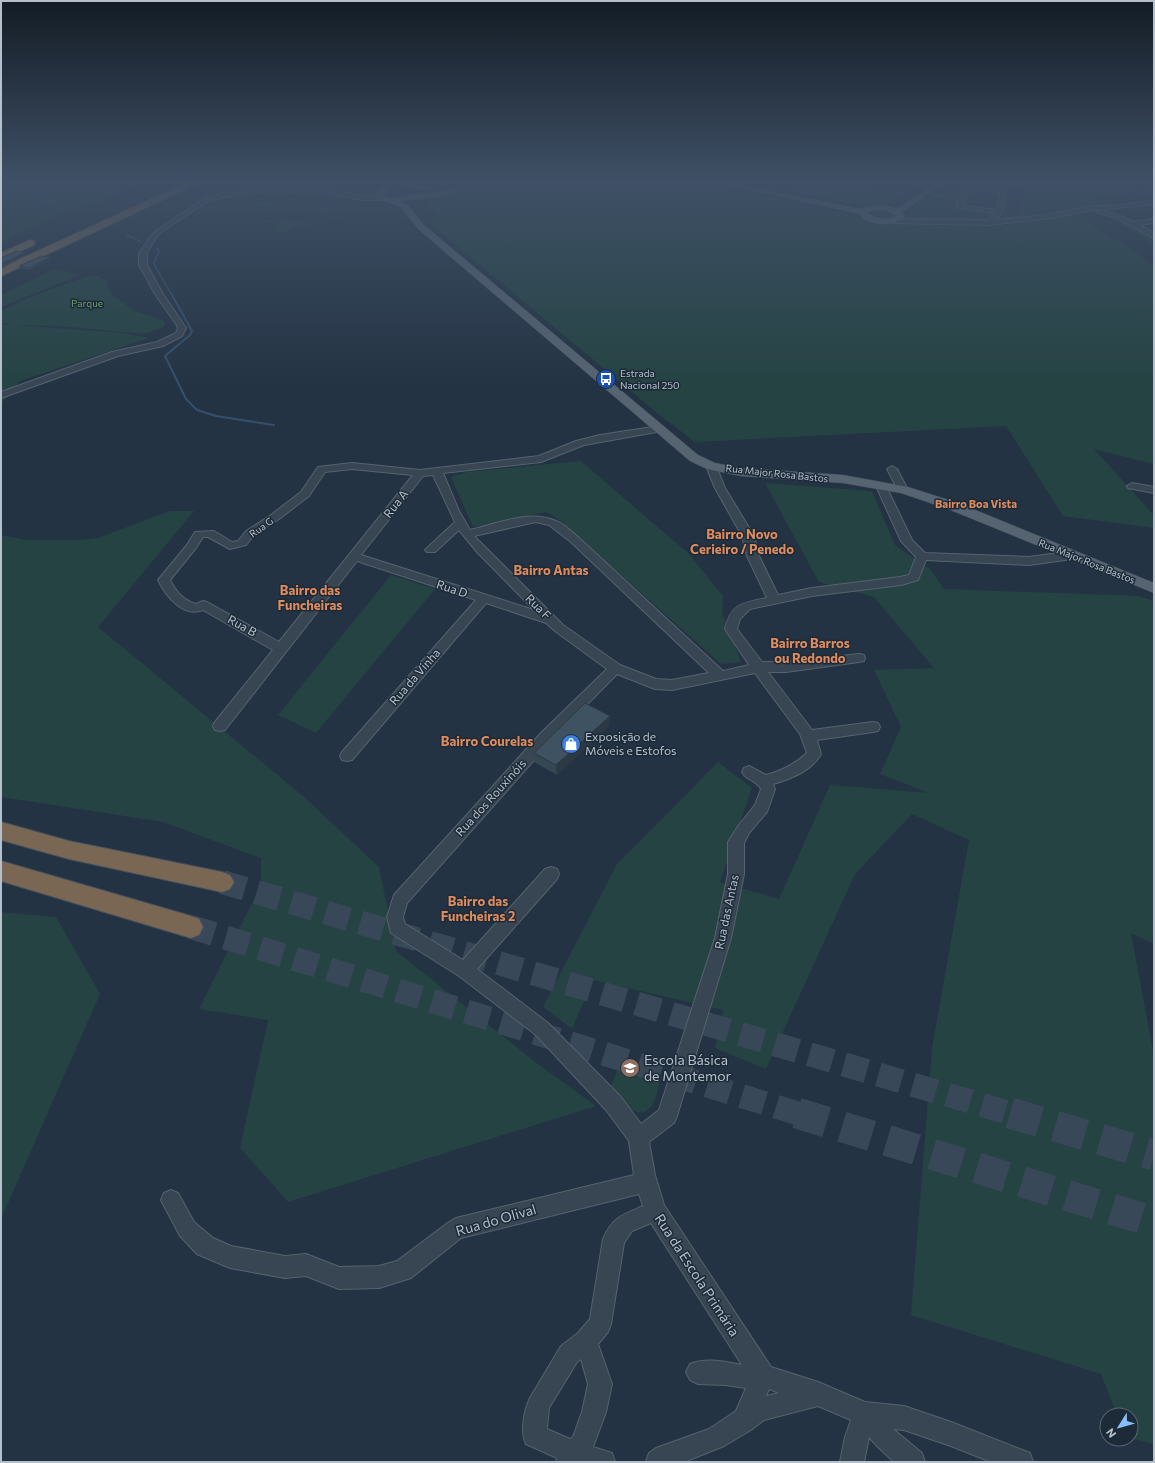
<svg xmlns="http://www.w3.org/2000/svg" width="1155" height="1463" font-family="Commissioner,sans-serif">
	<style>
		.green { fill: #254343 }
		.lines { fill: none; stroke-linecap: round; stroke-linejoin: round }
		.stream-far1 { stroke: #36506b; stroke-width: 1.5 }
		.stream { stroke: #36506b; stroke-width: 2 }
		.highway-tunnel-far1 { stroke: #394858; stroke-width: 24; stroke-dasharray: 24 12; stroke-linecap: butt }
		.highway-tunnel { stroke: #394858; stroke-width: 31; stroke-dasharray: 31 16; stroke-linecap: butt }
		.minor-casing { stroke: #56636f; stroke-width: 2 }
		.major-casing { stroke: #424e5b; stroke-width: 1 }
		.highway-casing { stroke: #43505c; stroke-width: 2 }
		.minor { fill: #384552; fill-rule: evenodd }
		.major { fill: #566472; fill-rule: evenodd }
		.highway { fill: #796754; fill-rule: evenodd }
		.wall { fill: #364754 }
		.shaded-wall { fill: #2c3945 }
		.building { fill: #3f5262; stroke: #2c3945 }
		.labels { text-anchor: middle; stroke-width: 3; stroke-linejoin: round; paint-order: stroke }
		.far-park-label { font-size: 10px; fill: #6a9f72; stroke: #1d2a37 }
		.far-poi-label { font-size: 10px; fill: #b5c0cc; stroke: #1d2a37; text-anchor: start }
		.far-street-label { font-size: 10px; fill: #b5c0cc; stroke: #1d2a37 }
		.far-neighbourhood-label { font-size: 11px; font-weight: bold; fill: #de8b5e; stroke: #1d2a37 }
		.street-label { font-size: 12px; fill: #b5c0cc; stroke: #1d2a37 }
		.poi-label { font-size: 12px; fill: #b5c0cc; stroke: #1d2a37; text-anchor: start }
		.neighbourhood-label { font-size: 13px; font-weight: bold; fill: #de8b5e; stroke: #1d2a37 }
		.near-poi-label { font-size: 14px; fill: #b5c0cc; stroke: #1d2a37; text-anchor: start }
		.near-street-label { font-size: 14px; fill: #b5c0cc; stroke: #1d2a37 }
	</style>
	<rect width="100%" height="100%" fill="#233343"/>
	<path class="green" d="M1,181H154L59,215L1,242Z
		M476,181H697L851,214L877,222L904,223L917,225L1007,226L1087,212L1085,217C1092,231 1122,241 1135,251C1142,256 1148,263 1154,268V464L1094,449L1154,515V528L1063,516L1006,426L695,442L657,413L431,224L436,214L428,208V202L455,194Z
		M740,181H848L902,192L908,188L913,189L886,205L866,207Z
		M951,181H1070L1098,186L1112,181H1154V197L1138,191L1094,196L1102,201H1108L1113,205L1080,208L1005,220L1000,213L1020,214L1025,191L1019,189Z
		M950,183L963,184V186L949,185L937,193L959,196L957,200L932,197L929,201L953,205L952,207L990,213L991,214L987,221L920,220L914,219L906,215V211Z
		M263,202H268L276,206L325,208L317,203C322,204 326,205 329,210C322,217 317,211 309,208C299,205 270,207 257,206L254,207L261,210L251,208L255,204Z
		M872,210L886,211L896,216C889,223 878,218 869,216L868,213Z
		M338,217L342,218L297,226L286,232H276L271,230L270,228L279,226L274,221L265,223L264,220L321,222Z
		M1111,218H1116L1154,239V244Z
		M55,269L80,275L1,307V295Z
		M89,276H100L106,281L110,293L135,311L165,321L164,327L144,334L58,326L16,325L122,333L149,338L20,381L1,404V324L12,325L1,322V311L30,297Z
		M581,461L689,554L723,596L722,613L741,662L721,664L557,518L546,512L473,527L451,477L467,472Z
		M765,483L872,491L895,545L930,569L944,589L1140,596L1154,601V944L1131,933L1154,1056V1444L1131,1438V1415H1117L1101,1374L911,1315L932,1048L969,840L912,814L855,874L766,1069L715,1048L723,1010L593,980L572,1029L543,1007L617,864L718,762L752,788L720,882L779,899L830,785L929,793L880,774L901,727L874,670L934,668L874,597L819,582Z
		M170,511H194L98,627L303,796L379,867L396,951L534,1061L596,1106L288,1202L240,1148L268,1020L199,1009L261,885V858L163,822L1,797V535L26,540H81L98,538Z
		M391,575L435,589L316,733L278,715Z
		M1,912L56,917L100,994L1,1219Z
		M621,1062L661,1078C658,1087 656,1103 648,1110C635,1121 616,1096 611,1086Z"/>
	<g class="lines">
		<path class="stream-far1" d="M1,193L30,195L58,204
			M127,235L141,242
			M157,248L159,251L154,264L171,294"/>
		<path class="stream" d="M171,293L192,331L190,335L165,356L186,399L197,410L216,416L274,425"/>
		<path class="highway-tunnel-far1" d="M222,882L1013,1114
			M191,927L800,1114"/>
		<path class="highway-tunnel" d="M797,1113L1154,1222
			M1010,1113L1154,1155"/>
		<g class="minor-casing">
			<path id="minor" d="M894,181H921L931,184L928,186Z
				M975,185L995,187L1006,192L1003,209L997,220L1052,214L1086,207L1119,205L1154,200V204L1100,210L1119,215L1133,222L1154,219V223L1139,225L1154,233V238L1115,217L1098,213L1097,212L1099,210L1086,211L1052,218L990,225L888,223L885,221L888,219L989,220L994,213L959,208L956,206L964,187ZM969,189H985L1000,193L996,210L963,205Z
				M253,188L328,189L362,196H381L384,198L381,200H362L328,193L253,192L220,198L206,202L161,232L155,239L147,253V265L163,294L186,328L182,336L163,346L118,356L1,398V392L112,352L157,342L176,333L178,328L176,324L155,294L139,265V253L150,237L157,230L202,200L219,194Z
				M659,426L664,429L662,431L584,445L541,462L443,473L459,511L470,530C496,524 530,509 556,521C564,524 572,532 579,538L723,671L749,665L725,629C731,603 743,603 767,598L747,556L742,536L715,488L706,466L707,464L711,463L716,466L725,488L754,536L759,556L778,595L812,588L900,577L909,575L916,557L901,541L876,486L881,483L886,486L912,540L925,553L1029,557L1072,551L1076,553L1078,555L1076,557L1072,559L1029,565L926,560L918,580L901,585L812,596L750,609L740,619L737,629L762,662H786L859,654L864,655L865,658L864,661L859,662L786,672H768L812,730L873,722L878,723L880,727L878,731L873,732L817,740L821,754C812,771 790,779 773,784L775,789L767,812L749,833L744,843V874L731,938L677,1116L674,1123L649,1142L655,1175L664,1205L771,1367L818,1382L865,1402L904,1406L951,1422L1030,1453L1033,1462H991L951,1446L904,1430L893,1429L922,1453L925,1462H894L878,1447L869,1437L864,1462H840L845,1437L851,1420L818,1406L764,1420L751,1430L724,1446L684,1462H646L649,1453L656,1448L709,1429L736,1411L746,1388L725,1385L698,1384L690,1380L686,1372L690,1364C706,1357 726,1362 742,1365L651,1223L632,1231L624,1243L611,1324L608,1332L598,1344L612,1384L606,1412L593,1447L612,1453L615,1462H556L557,1458L526,1444C520,1431 524,1411 530,1398L561,1346L578,1333L590,1319L603,1239C613,1217 622,1215 643,1206L639,1194L461,1238L411,1278L379,1288L339,1289L306,1276L285,1278L230,1268L197,1254L180,1236L161,1200L164,1193L171,1190L178,1193L194,1222L213,1238L231,1246L285,1256L306,1254L339,1267L379,1266L397,1261L449,1222L456,1218L634,1175L629,1141L606,1110L536,1035L459,976L391,933L387,917L394,895L541,733L607,669L555,631L546,623L486,603L352,760L347,761L342,760L340,756L342,752L476,600L357,561L225,730L220,731L215,730L213,726L215,722L273,650L203,610C183,618 166,596 158,580L187,545L195,532L214,531L232,542L238,541L246,531L271,515L301,492L318,467L352,463L420,470L539,456L576,441L600,435ZM352,469L413,475L279,642L207,602L203,601L196,604C183,600 176,592 170,580L196,548L203,537H208L230,549L246,545L254,535L279,519L309,496L325,472ZM433,475L455,522L427,548L425,550L427,552H435L459,530L477,552L534,610L361,555L423,476ZM536,522L549,525L571,542L709,673L672,680L656,679L620,665L563,625L474,536ZM755,673L800,734L807,753C795,764 781,771 766,775L749,766L744,768L742,772C746,780 757,781 761,789L755,805L739,825L728,842V874L715,938L659,1110L641,1124L620,1096L548,1023L477,969L557,879L559,874L557,869L551,867L545,869L463,960L405,924L403,917L407,903L551,741L617,674L655,689L672,690ZM581,1359L588,1384L582,1412L573,1437L570,1439L547,1429L549,1408L577,1362ZM769,1389L779,1393L766,1396Z
				M892,466L897,469L908,490L907,492H899L898,490L887,469Z
				M1132,483L1154,487V493L1128,488L1127,486Z"/>
		</g>
		<g class="major-casing">
			<path id="major" d="M384,181C394,181 427,183 434,188C426,194 401,186 392,182V187L383,195L391,198C409,194 429,194 448,190C459,187 462,181 474,181C456,199 423,198 399,201L408,205L424,225L698,455L715,463L741,468L843,475L908,487L958,503L1154,583V593L948,509L901,493L843,483L741,476L707,469L690,461L418,229L401,207L376,198L375,194L385,184Z
				M708,181H724L860,209C872,204 885,204 897,209L939,181H948L902,212L905,216C895,228 868,226 859,214ZM873,210L888,211L896,216C887,221 875,219 867,213Z"/>
		</g>
		<g class="highway-casing">
			<path id="highway" d="M191,181H203L1,276V269L20,259Z
				M30,240L34,241L35,243L34,245L1,260V253Z
				M1,822L69,841L222,872L230,875L234,882L230,889L222,892L69,859L1,840Z
				M1,861L191,916L199,919L203,927L199,935L191,938L1,881Z"/>
		</g>
		<use href="#minor" class="minor"/>
		<use href="#major" class="major"/>
		<use href="#highway" class="highway"/>
	</g>
	<path class="wall" d="M25,255L5,265H1V258Z
		M50,257L51,260L31,270L21,268L19,266Z
		M609,726L557,775L534,762V753Z"/>
	<path class="shaded-wall" d="M24,253L25,255L5,265L3,263Z
		M50,257L51,260L31,270L29,268Z
		M610,716L609,726L557,775L556,765Z"/>
	<path class="building" d="M17,251L24,253L3,263L1,262V258Z
		M41,256L50,257L29,268L19,266Z
		M585,703L610,716L556,765L534,753Z"/>
	<linearGradient id="sky" x2="0" y2="1"><stop stop-color="#131c25"/><stop offset="0.47" stop-color="#3f5066"/><stop offset="1" stop-color="#3f5066" stop-opacity="0"/></linearGradient>
	<rect width="1155" height="386" fill="url(#sky)"/>
	<defs>
		<g id="bus-disc" transform="scale(1)"><circle r="9.5" fill="#1a4fb4" stroke="#1d2a37"/><path d="M-5-6H5V4H4V6H2V4H-2V6H-4V4H-5ZM-3.5-4V0h7V-4ZM-3.5 1.2v1.5H-2V1.2ZM2 1.2v1.5H3.5V1.2Z" fill="#fff"/></g>
		<g id="shop-disc" transform="scale(1)"><circle r="9.5" fill="#3f7fe0" stroke="#1d2a37"/><path d="M-5-2.5h2.3a2.7 3.5 0 0 1 5.4 0H5L5.5 6h-11ZM-1.5-2.5h3a1.5 2.3 0 0 0-3 0Z" fill="#fff"/></g>
		<g id="school-disc" transform="scale(1)"><circle r="9.5" fill="#8d6e63" stroke="#1d2a37"/><path d="M0-5L7-2L0 1L-7-2ZM-4 1L0 2.5L4 1V4Q0 6-4 4Z" fill="#fff"/></g>
	</defs>
	<g fill-rule="evenodd">
		<use href="#bus-disc" x="606" y="379"/>
		<use href="#shop-disc" x="571" y="744"/>
		<use href="#school-disc" x="630" y="1068"/>
	</g>
	<g class="labels">
		<g class="far-park-label">
			<text x="87" y="307">Parque</text>
		</g>
		<g class="far-poi-label">
			<text x="620" y="377">Estrada<tspan x="620" dy="12">Nacional 250</tspan></text>
		</g>
		<g class="far-street-label">
			<text transform="translate(777 473) rotate(6)" y="4">Rua Major Rosa Bastos</text>
			<text transform="translate(261 527) rotate(-36)" y="4">Rua G</text>
			<text transform="translate(1087 561) rotate(22)" y="4">Rua Major Rosa Bastos</text>
		</g>
		<g class="far-neighbourhood-label">
			<text x="976" y="508">Bairro Boa Vista</text>
		</g>
		<g class="street-label">
			<text transform="translate(396 504) rotate(-52)" y="4">Rua A</text>
			<text transform="translate(452 589) rotate(18)" y="4">Rua D</text>
			<text transform="translate(538 607) rotate(45)" y="4">Rua F</text>
			<text transform="translate(242 626) rotate(29)" y="4">Rua B</text>
			<text transform="translate(415 677) rotate(-49)" y="4">Rua da Vinha</text>
			<text transform="translate(491 798) rotate(-48)" y="4">Rua dos Rouxinóis</text>
			<text transform="translate(727 912) rotate(-78)" y="4">Rua das Antas</text>
		</g>
		<g class="poi-label">
			<text x="585" y="741">Exposição de<tspan x="585" dy="14">Móveis e Estofos</tspan></text>
		</g>
		<g class="neighbourhood-label">
			<text x="742" y="539">Bairro Novo<tspan x="742" dy="15">Cerieiro / Penedo</tspan></text>
			<text x="551" y="575">Bairro Antas</text>
			<text x="310" y="595">Bairro das<tspan x="310" dy="15">Funcheiras</tspan></text>
			<text x="810" y="648">Bairro Barros<tspan x="810" dy="15">ou Redondo</tspan></text>
			<text x="487" y="746">Bairro Courelas</text>
			<text x="478" y="906">Bairro das<tspan x="478" dy="15">Funcheiras 2</tspan></text>
		</g>
		<g class="near-poi-label">
			<text x="644" y="1065">Escola Básica<tspan x="644" dy="16">de Montemor</tspan></text>
		</g>
		<g class="near-street-label">
			<text transform="translate(496 1220) rotate(-16)" y="5">Rua do Olival</text>
			<text transform="translate(697 1275) rotate(57)" y="5">Rua da Escola Primária</text>
		</g>
	</g>
	<rect width="1155" height="1463" fill="none" stroke="#b5c0cc" stroke-width="4"/>
	<g transform="translate(1119 1427) rotate(233)"><circle r="19" fill="#1d2a37" stroke="#5a6673"/>
	<path d="M0-3L7 15L0 10L-7 15Z" fill="#87c0ff"/>
	<text y="-6" font-size="11" font-weight="bold" text-anchor="middle" fill="#b5c0cc">N</text>
	</g>
</svg>
